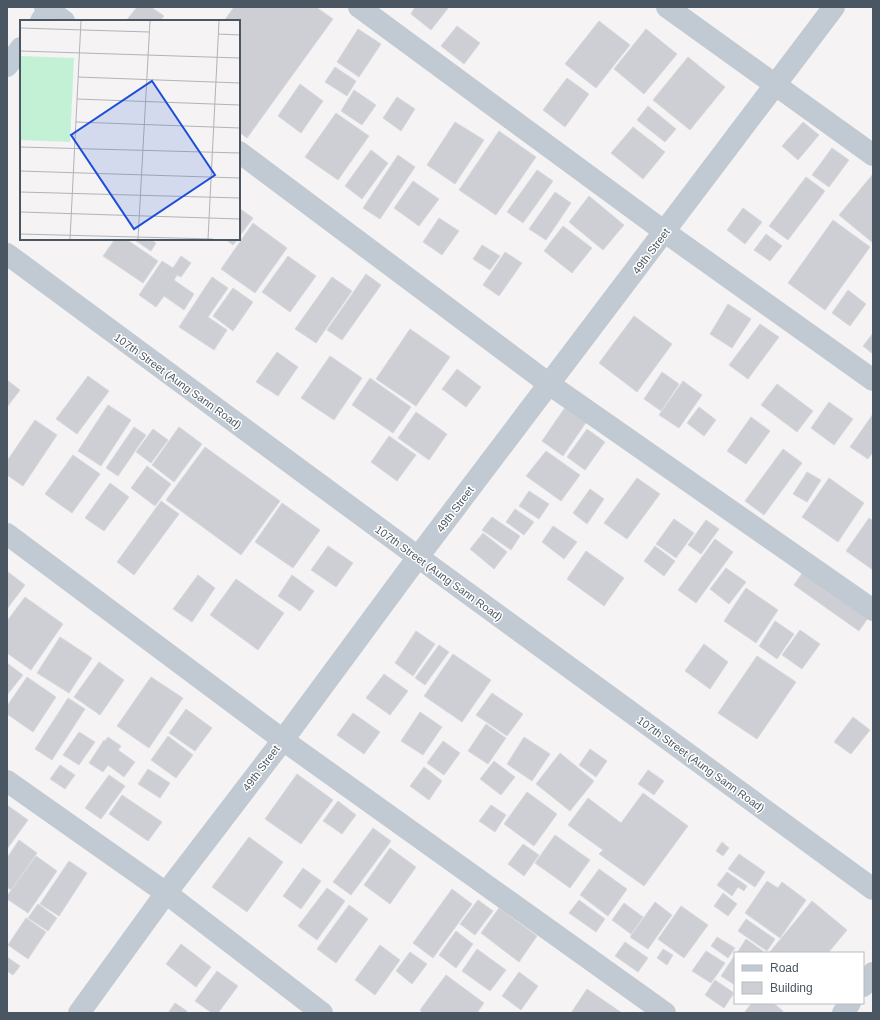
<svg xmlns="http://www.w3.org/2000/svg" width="880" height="1020" font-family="Arial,sans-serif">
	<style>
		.building { fill: #cdcfd5; stroke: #d7d9de }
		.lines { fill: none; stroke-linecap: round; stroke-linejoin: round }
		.street { stroke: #c1cad2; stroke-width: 22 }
		.secondary { stroke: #c1cbd6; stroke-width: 22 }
		.labels { text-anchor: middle; stroke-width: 3; stroke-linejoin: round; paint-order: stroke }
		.street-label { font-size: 11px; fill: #4a5661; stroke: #fff }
		.inset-road { fill: none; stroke: #b1b4b9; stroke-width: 1 }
		.view { fill: #1d4ed8; fill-opacity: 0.15; stroke: #1d4ed8; stroke-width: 2 }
		.inset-edge { fill: none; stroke: #4a5661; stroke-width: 2 }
	</style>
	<rect width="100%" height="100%" fill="#f5f3f3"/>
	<path class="building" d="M137,7H151L164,16L160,21H126Z
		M234,7H316L333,19L247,138L239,132V21H224Z
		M415,7H449L431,30L411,14Z
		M599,21L630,45L596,88L565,64Z
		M457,26L480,43L464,64L441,46Z
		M358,29L381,44L359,77L337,62Z
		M646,29L677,54L644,94L614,69Z
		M688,57L725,87L690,130L653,100Z
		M335,67L356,81L347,96L325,82Z
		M567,78L589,94L565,127L543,110Z
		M300,84L323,101L301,133L278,116Z
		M354,90L376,105L362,125L341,111Z
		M397,97L415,109L401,131L383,118Z
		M648,106L676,129L665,142L637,120Z
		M336,113L369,136L338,180L305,157Z
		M455,122L484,140L455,184L427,165Z
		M803,122L819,135L798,160L782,146Z
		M633,127L665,152L643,179L611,153Z
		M499,131L536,157L496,215L459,190Z
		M832,148L849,160L829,187L812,175Z
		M371,150L388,163L362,199L345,186Z
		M398,155L415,167L380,219L363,208Z
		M537,170L553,181L523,223L507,212Z
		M873,174V243L839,215Z
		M806,177L825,191L788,240L769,226Z
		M413,181L439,199L419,226L394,208Z
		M555,192L571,203L546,240L529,229Z
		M589,196L624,225L603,250L569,222Z
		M239,208L253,218L239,237Z
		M743,208L762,222L745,244L727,230Z
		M439,218L459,231L442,255L423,242Z
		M833,220L870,247L825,310L788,283Z
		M253,223L287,248L255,293L221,269Z
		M563,226L592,248L572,273L544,251Z
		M766,234L782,246L770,261L754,250Z
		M115,239H126L158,261L143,283L103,256Z
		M138,239H150L156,243L151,251L136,241Z
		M225,239H238L233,245Z
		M482,245L500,256L490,270L473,259Z
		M505,252L522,263L499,296L483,285Z
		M181,256L191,263L181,277L177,275L174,280L194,294L184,310L164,296L156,307L139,295L162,261L173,268Z
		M288,256L316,276L290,312L262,292Z
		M366,274L381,285L342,340L327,330Z
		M212,277L228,288L208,317L227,330L214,350L179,327Z
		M332,277L352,291L316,343L295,329Z
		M233,288L253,302L233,331L213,316Z
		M848,290L866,304L850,326L832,313Z
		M728,304L751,319L732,348L710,334Z
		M634,316L672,344L637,392L599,363Z
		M760,324L779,337L748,379L729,365Z
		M410,329L450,357L416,406L376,379Z
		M873,333V354L863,346Z
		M277,352L298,367L278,396L256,382Z
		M330,356L362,378L334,420L301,398Z
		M457,369L481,387L466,407L442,389Z
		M662,372L679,384L661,411L644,399Z
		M88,376L109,391L77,434L56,419Z
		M370,378L411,407L393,433L352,405Z
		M7,380L20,390L7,407Z
		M683,381L702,395L679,428L659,415Z
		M777,384L813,411L797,432L761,405Z
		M829,402L853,419L834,445L811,428Z
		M108,405L131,420L101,466L78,451Z
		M566,406L587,421L563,456L542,441Z
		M699,407L716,420L704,436L687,423Z
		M416,412L447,434L429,460L398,438Z
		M873,414V452L868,459L850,447Z
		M751,417L770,431L746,464L727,451Z
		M35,420L57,435L23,486L7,475V461Z
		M134,427L146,435L118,476L106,468Z
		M179,427L202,444L174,482L152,465Z
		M153,429L168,440L151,463L136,452Z
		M587,429L605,442L585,470L567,457Z
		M389,436L416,455L397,481L371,462Z
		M205,447L280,501L241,555L166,500Z
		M783,449L802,463L764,515L745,501Z
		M546,451L580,475L561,501L526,476Z
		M73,455L100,474L72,513L45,494Z
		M147,466L171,484L155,506L131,488Z
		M807,472L821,480L807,502L793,494Z
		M637,478L660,494L627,539L604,523Z
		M829,478L864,503L838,542L802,517Z
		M110,483L129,497L104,531L85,518Z
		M590,489L604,499L587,524L573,513Z
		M529,491L549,504L539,519L519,506Z
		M161,501L179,514L134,575L117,562Z
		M282,503L320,530L293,568L255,542Z
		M515,509L534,522L524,535L506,522Z
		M492,517L520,536L511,550L482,530Z
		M869,518L873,521V570L846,551Z
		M674,519L694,533L676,558L656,544Z
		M706,520L719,529L701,554L688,545Z
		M553,526L577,542L564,559L542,542Z
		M483,533L507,552L494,569L470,549Z
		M715,539L733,552L696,603L678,590Z
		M328,546L353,563L336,587L311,570Z
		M655,546L675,561L664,576L644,561Z
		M586,551L624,578L604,606L567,579Z
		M807,566L872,612L859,631L794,585Z
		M726,568L746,582L729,604L710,589Z
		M8,572L25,585L7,609V574Z
		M198,575L215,588L192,622L173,609Z
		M292,575L314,591L300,611L278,596Z
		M236,579L284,613L258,650L210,615Z
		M746,588L778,610L756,643L724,621Z
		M25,597L63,624L31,670L7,653V621Z
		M775,621L794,634L777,659L759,646Z
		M800,630L820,644L802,669L782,655Z
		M416,631L435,644L413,676L395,663Z
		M60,637L92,658L69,693L37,673Z
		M704,644L728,662L710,689L685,671Z
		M439,645L449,652L425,685L415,678Z
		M453,654L491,680L462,722L424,696Z
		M757,656L796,682L757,739L718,713Z
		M99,662L124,680L100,715L74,697Z
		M7,663L23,675L7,695Z
		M384,674L408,691L390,715L366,698Z
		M27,677L56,697L33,732L7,714V706Z
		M151,677L183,698L149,748L117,726Z
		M492,693L523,714L507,736L476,715Z
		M68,698L85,709L52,760L35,749Z
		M186,709L212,728L195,751L169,733Z
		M420,712L442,727L423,755L401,741Z
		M353,713L380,732L364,754L337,735Z
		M853,717L870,730L851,754L834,742Z
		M486,724L506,738L488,764L468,751Z
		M79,732L95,742L79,765L63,755Z
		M168,736L193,755L176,778L151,760Z
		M108,737L121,746L118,750L135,762L124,777L108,765L103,772L89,763L104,740L105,741Z
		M524,737L550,754L532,781L507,764Z
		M443,741L460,753L444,775L427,763Z
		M590,749L607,761L596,777L579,765Z
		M560,753L594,781L570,811L536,784Z
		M494,761L515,777L501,795L480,779Z
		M60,765L75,775L65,789L50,779Z
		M424,767L442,781L429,800L410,786Z
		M148,769L170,783L160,798L138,784Z
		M648,770L664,781L654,795L638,784Z
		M297,774L333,800L301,844L265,819Z
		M109,775L125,786L101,819L85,808Z
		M527,792L557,814L534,846L504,824Z
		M643,793L688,826L644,886L599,854L603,850L568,825L588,798L621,823Z
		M122,795L162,822L148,841L109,814Z
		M338,801L356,815L342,834L323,821Z
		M7,805L28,820L7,849Z
		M491,805L506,815L495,832L479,821Z
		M373,828L391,841L351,895L333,882Z
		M555,835L590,860L570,888L535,863Z
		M249,837L283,862L247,912L212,887Z
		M19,840L37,853L11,890L7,887V858Z
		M722,842L729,848L723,856L716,851Z
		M523,844L539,855L524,876L508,864Z
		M390,848L416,867L390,904L364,885Z
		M739,854L765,872L755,887L728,869Z
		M36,856L57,871L28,913L7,899V896Z
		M69,861L87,873L59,916L40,904Z
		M303,868L321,881L301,909L283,896Z
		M599,869L627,889L608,916L580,895Z
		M727,872L747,886L744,891L738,887L732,896L717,885Z
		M767,881L778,888L782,882L806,900L780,938L745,913Z
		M327,888L345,901L317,940L298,926Z
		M452,889L472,904L433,958L413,943Z
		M723,893L737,904L728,916L714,906Z
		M478,900L493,911L475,935L460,924Z
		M579,900L605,919L596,932L569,913Z
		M812,901L847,930L828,953H769Z
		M655,902L672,915L648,949L630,937Z
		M624,903L643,917L631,934L612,920Z
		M38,904L57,918L48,931L28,918Z
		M349,905L368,919L336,963L317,949Z
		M681,906L708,925L684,958L658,939Z
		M499,908L537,936L519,962L481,933Z
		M26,918L46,932L28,959L8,945Z
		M746,919L775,939L767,951L738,931Z
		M456,931L473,944L456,968L439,955Z
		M717,937L735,948L728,958L711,946Z
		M746,939L763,951L762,953H737Z
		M625,942L648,958L638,972L615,956Z
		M181,944L211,967L196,987L166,964Z
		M380,945L400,960L375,995L355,980Z
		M477,949L506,970L490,991L462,971Z
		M663,949L673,955L667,965L657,958Z
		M706,951L725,963L711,983L692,971Z
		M410,952L427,964L412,984L396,971Z
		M735,955V985L721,976Z
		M7,957L20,966L13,975L7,971Z
		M217,971L238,986L218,1013H212L195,1001Z
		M519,972L538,986L521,1010L502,996Z
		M446,975L484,1003L477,1013H423L420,1010Z
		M715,980L734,993L724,1008L705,995Z
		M587,989L622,1013H571Z
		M175,1003L187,1011L186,1013H168Z
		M752,1003H773L783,1011L782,1013H744Z"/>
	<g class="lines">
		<path class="street" d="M45,7L64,21
			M359,7L665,232L873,380
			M667,7L873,155
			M239,152L549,384L873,610
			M7,254L418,557L873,889
			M7,534L283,740L665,1013
			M7,781L166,893L322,1013
			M863,986L873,973
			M79,1013L166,893L283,740L418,557L834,7
			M843,1013L850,1003"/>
		<path class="secondary" d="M41,21L51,7
			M7,66L21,48"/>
	</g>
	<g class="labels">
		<g class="street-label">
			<text transform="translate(651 251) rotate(-53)" y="4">49th Street</text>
			<text transform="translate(178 381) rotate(36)" y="4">107th Street (Aung Sann Road)</text>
			<text transform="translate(455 509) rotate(-53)" y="4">49th Street</text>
			<text transform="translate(439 573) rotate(36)" y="4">107th Street (Aung Sann Road)</text>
			<text transform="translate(701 764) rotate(36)" y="4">107th Street (Aung Sann Road)</text>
			<text transform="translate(261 768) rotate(-53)" y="4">49th Street</text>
		</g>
	</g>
	<g transform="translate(20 20)">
		<rect width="220" height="220" fill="#f5f3f3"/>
		<path d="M0,36L54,38L50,122L0,120Z" fill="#c3f1d5"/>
		<path class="inset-road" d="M0,8L129,12M198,14L220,15M0,31L220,38M58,57L220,63M57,79L220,85M56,102L220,108M0,127L220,133M0,151L220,158M0,172L220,178M0,192L220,199M0,214L193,219M50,219L61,1M118,219L130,1M188,219L199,1"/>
		<path class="view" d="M132,61L195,155L114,209L51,115Z"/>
		<rect width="220" height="220" class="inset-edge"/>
	</g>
	<rect width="880" height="1020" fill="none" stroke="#4a5661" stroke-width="16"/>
	<rect x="734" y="952" width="130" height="52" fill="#ffffff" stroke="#b7bbc0"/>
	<rect x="742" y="965" width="20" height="6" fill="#c1cbd6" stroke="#b7bbc0"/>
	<text x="770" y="972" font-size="12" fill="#4a5661">Road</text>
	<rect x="742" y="982" width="20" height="12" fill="#cdcfd5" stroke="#b7bbc0"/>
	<text x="770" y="992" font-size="12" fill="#4a5661">Building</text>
</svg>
